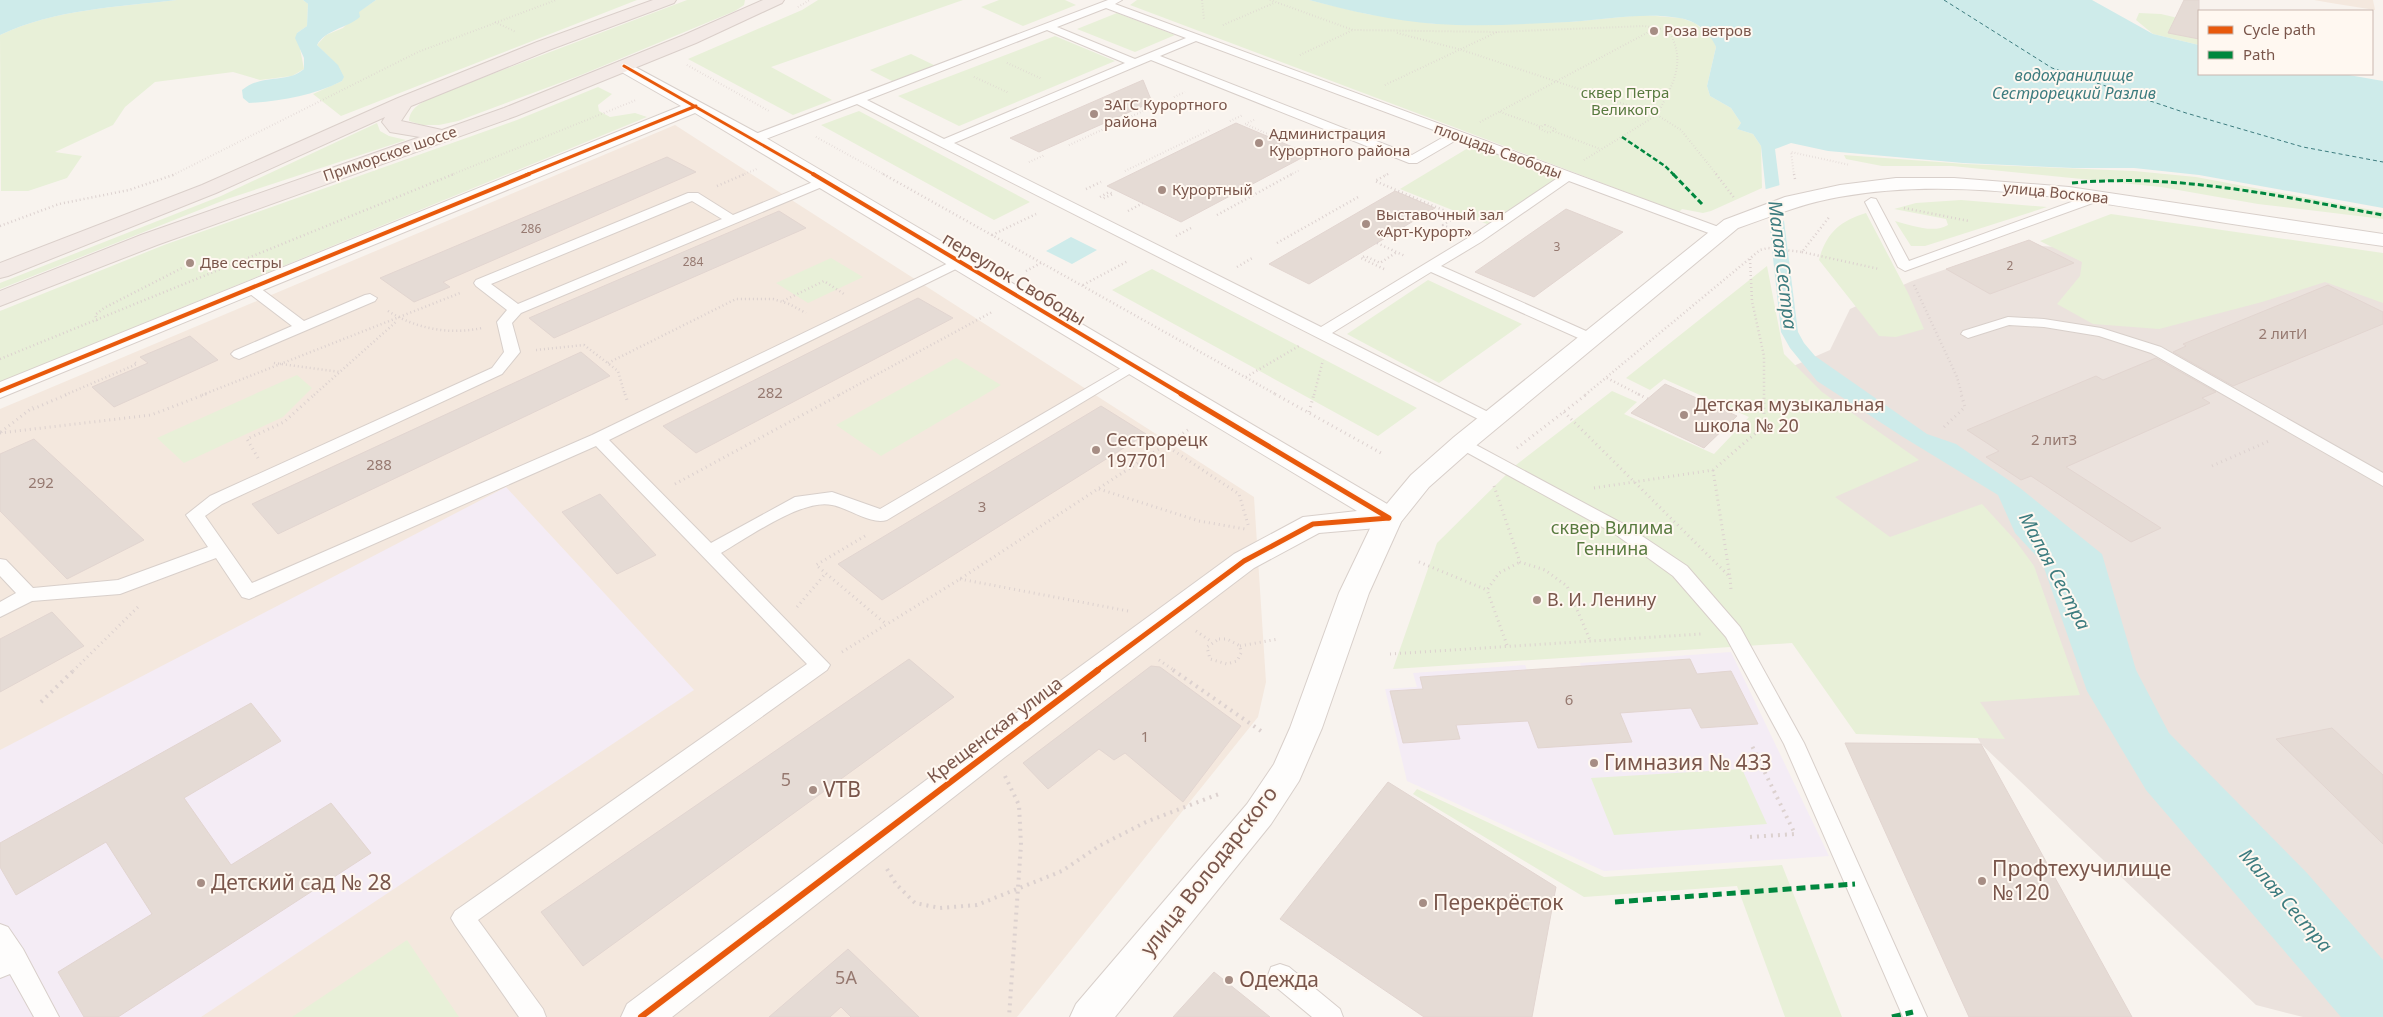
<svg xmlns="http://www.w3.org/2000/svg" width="2383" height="1017" font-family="'Noto Sans',sans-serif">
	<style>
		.residential { fill: #f4e8de }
		.industrial { fill: #ebe2dd }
		.education { fill: #f4ecf5 }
		.green { fill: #e8f0d8 }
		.water { fill: #ceebea }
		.pier { fill: #f8f3ee }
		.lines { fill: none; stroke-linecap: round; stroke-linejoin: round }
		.ferry { stroke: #3d7c7f; stroke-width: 1; stroke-dasharray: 4 3; stroke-linecap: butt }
		.building { fill: #e5dbd5; stroke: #e2d5d0 }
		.service-casing { stroke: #d8cfca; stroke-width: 2 }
		.minor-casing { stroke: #d8cfca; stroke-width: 2 }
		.secondary-casing { stroke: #d8cfca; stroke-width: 2 }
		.trunk-casing { stroke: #dacfca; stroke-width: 2 }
		.path-far3 { stroke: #dcd1cf; stroke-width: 2; stroke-dasharray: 0.5 2.5; stroke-linecap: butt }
		.path-far2 { stroke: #dcd1cf; stroke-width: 2.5; stroke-dasharray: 1 3; stroke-linecap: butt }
		.path-far1 { stroke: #dcd1cf; stroke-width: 3; stroke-dasharray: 1 4; stroke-linecap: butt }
		.path { stroke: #dcd1cf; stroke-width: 4; stroke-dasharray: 2 5; stroke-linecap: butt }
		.service { fill: #fefdfc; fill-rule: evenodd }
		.minor { fill: #fefdfc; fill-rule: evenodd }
		.secondary { fill: #fefdfc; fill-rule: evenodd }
		.trunk { fill: #f3eae6; fill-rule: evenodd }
		.quiet-far2 { stroke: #00873e; stroke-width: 2.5; stroke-dasharray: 5 2.5; stroke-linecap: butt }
		.quiet-far1 { stroke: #00873e; stroke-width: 3; stroke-dasharray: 6 3; stroke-linecap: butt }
		.quiet { stroke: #00873e; stroke-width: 5; stroke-dasharray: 9 5; stroke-linecap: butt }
		.cycleway-far3-casing { stroke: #fff8f1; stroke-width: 5 }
		.cycleway-far2-casing { stroke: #fff8f1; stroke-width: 6 }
		.cycleway-far1-casing { stroke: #fff8f1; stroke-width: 8 }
		.cycleway-casing { stroke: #fff8f1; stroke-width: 9 }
		.cycleway-far3 { stroke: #e8590c; stroke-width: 3 }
		.cycleway-far2 { stroke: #e8590c; stroke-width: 4 }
		.cycleway-far1 { stroke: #e8590c; stroke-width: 5 }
		.cycleway { stroke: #e8590c; stroke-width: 6 }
		.poi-dot { fill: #a68d84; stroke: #fff8f1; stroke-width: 2 }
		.labels { text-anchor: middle; stroke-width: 4; stroke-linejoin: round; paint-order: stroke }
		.far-number-label { font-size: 12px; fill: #967970 }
		.far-poi-label { font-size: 15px; fill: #7a564b; stroke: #fff8f1; text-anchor: start }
		.far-park-label { font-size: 15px; fill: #587a3f; stroke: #fff8f1 }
		.far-street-label { font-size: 15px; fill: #7a564b; stroke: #fff8f1 }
		.number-label { font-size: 15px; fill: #967970 }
		.far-water-label { font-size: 16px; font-style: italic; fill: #3d7c7f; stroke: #fff8f1 }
		.street-label { font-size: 18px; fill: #7a564b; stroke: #fff8f1 }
		.poi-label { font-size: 18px; fill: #7a564b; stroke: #fff8f1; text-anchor: start }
		.park-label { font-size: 18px; fill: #587a3f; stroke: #fff8f1 }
		.near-number-label { font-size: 18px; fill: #967970 }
		.water-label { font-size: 19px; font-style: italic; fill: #3d7c7f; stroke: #fff8f1 }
		.near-poi-label { font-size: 21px; fill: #7a564b; stroke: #fff8f1; text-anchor: start }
		.near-street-label { font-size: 21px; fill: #7a564b; stroke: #fff8f1 }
	</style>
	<rect width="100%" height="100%" fill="#f8f3ee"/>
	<path class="residential" d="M2314,0H2373L2375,10L2331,3Z
		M675,125L1254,497L1266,682L1258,717L1017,1017H0V409Z"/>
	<path class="industrial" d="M2029,240L2042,246L2161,255L2292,269L2383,299V1017H2303L2256,1005L1981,744L1922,638L1774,429L1782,371L1830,350L1850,309L1912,281Z"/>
	<path class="education" d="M506,487L694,690L201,1017H0V750Z
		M1731,652L1829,856L1604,871L1407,781L1385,689L1417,687L1413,673L1525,665L1527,670L1581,667L1580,663Z"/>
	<path class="green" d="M177,0H303L308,4L307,26L297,33L304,69L292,76L260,80L233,72L155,82L125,107L113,125L55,152L82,156L67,178L28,191H1L0,35C55,9 118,7 177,0Z
		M376,0H637L341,116L313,94L342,81L343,77L337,65L317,45L326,35L343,28L358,12Z
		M687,0H745L744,5L735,11L581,75L458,121L439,125H422L409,121C410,107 422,103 432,97Z
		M818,0H963L771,67L832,100L793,115L688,59L802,10Z
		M999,0H1065L1076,5L1023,26L981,7Z
		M1137,0H1309L1367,14L1435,24L1570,22L1643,15L1681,18L1695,23L1713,39L1716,47L1707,86L1710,96L1731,108L1741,123L1737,129L1753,134L1761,146L1762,188L1711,211L1703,213L1682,209L1679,212L1130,5Z
		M1117,13L1175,35L1135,52L1077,29Z
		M2139,13L2161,14L2199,23V45L2153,34L2136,20Z
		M1055,36L1115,61L959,126L898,96Z
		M911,54L938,67L896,83L870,70Z
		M598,87L612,94L598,105L599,111L610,117L635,113L647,117L0,382V311L164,245L517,120Z
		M859,111L1030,202L994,220L821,125Z
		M377,123L380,131L389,136L406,140L227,199L0,289V283L221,196Z
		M1473,145L1558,178L1487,224L1400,189Z
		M1844,155L1966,164L2134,171L2196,177L2383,212V219L2258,204L2161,187L1952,166H1882L1846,159Z
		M1961,200L2047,207L1925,246H1911L1895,221C1911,225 1933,234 1948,225L1946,219L1894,209L1916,203Z
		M1866,213L1908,293L1924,329L1896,337L1879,336L1819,260C1826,233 1840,221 1866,213Z
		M2111,214L2383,253V303L2325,282L2262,302L2159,329L2093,324L2057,304L2080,276L2082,262L2040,241Z
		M831,258L863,277L808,303L776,283Z
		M1767,266L1784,354L1822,392L1919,460L1835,497L1890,537L1982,504L2015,540L2034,566L2080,695L1980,702L2005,739L1856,734L1792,643L1393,669L1437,543L1516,465L1612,391L1637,402L1624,414L1714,454L1749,417L1664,379L1650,390L1626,378Z
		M1152,269L1417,408L1378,436L1112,290Z
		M1428,280L1522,324L1439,383L1347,334Z
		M956,358L1001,385L881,456L836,425Z
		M297,375L312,388L283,417L184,463L157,438Z
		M1742,769L1767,824L1614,835L1591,778Z
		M1417,789L1604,877L1782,865L1842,1017H1785L1737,886L1584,897L1413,794Z
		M407,940L459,1017H292Z"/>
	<path class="water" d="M0,0H177C118,7 55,9 0,35Z
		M303,0H376L359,12L360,17C347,28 325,30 317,45L338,65L344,77L342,81C312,96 282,101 249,103L243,98L242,90C263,73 287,84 304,69V58L295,38L297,33L307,26L308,4Z
		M1309,0H2092L2153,34L2199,45V74H2343L2383,81V208L2199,175L2134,168H2073L1963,163L1828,151L1791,143L1775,149L1798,332L1804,343L1815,356L1927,434L1956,444L2020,488L2102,554L2136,670L2169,733L2307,873L2383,960V1017H2341L2146,790L2087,691L2042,562L2015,533L1998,495L1903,437L1817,381L1790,348L1781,332L1761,146L1753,134L1737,129L1741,123L1731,108L1710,96L1707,86L1716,47C1710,32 1695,20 1679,18C1642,12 1606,20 1569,22C1525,24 1480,27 1436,24C1394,21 1350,11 1309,0Z
		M1071,237L1097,250L1072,264L1046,251Z"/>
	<path class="pier" d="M1783,184L1788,219L1767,227L1763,190Z"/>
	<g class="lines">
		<path class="ferry" d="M1944,0L2052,68L2186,113L2303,147L2383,162"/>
	</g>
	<path class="building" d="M2184,0H2199V39L2168,33Z
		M1143,80L1152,102L1039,152L1010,138Z
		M1236,123L1309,154L1181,222L1107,186Z
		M667,157L696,172L443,282L450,287L414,302L380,278Z
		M1395,191L1435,208L1309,284L1269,264Z
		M1566,209L1623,232L1534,297L1475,272Z
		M779,211L806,228L554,338L529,318Z
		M2029,240L2074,263L1990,294L1946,269Z
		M2328,285L2383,312V324L2233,386L2173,352L2186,346L2183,344Z
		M918,298L953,318L696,453L663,426Z
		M190,336L218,360L114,407L92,387L148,363L140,357Z
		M581,352L610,376L278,534L252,504Z
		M2156,358L2216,392L2202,398L2210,403L2066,467L2161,528L2131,542L2031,476L2021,480L1986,457L1999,451L1967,430L2096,376L2103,380Z
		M1665,384L1737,416L1704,448L1631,413Z
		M1101,406L1146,434L882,600L838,564Z
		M34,439L144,540L67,579L0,511V454Z
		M600,494L631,528L656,555L617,574L562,512Z
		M52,612L84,646L0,692V639Z
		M909,659L954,697L583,966L541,912Z
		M1690,659L1697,674L1731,671L1758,724L1701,728L1691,708L1620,713L1632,742L1538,748L1528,721L1456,725L1460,739L1403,743L1390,691L1423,689L1420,677Z
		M1151,666L1160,667L1241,726L1183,802L1125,753L1114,760L1099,749L1048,789L1023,763Z
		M251,703L281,741L184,798L231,865L331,803L371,853L118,1017H84L58,972L152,914L106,842L16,895L0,867V843Z
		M2332,728L2383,775V844L2276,739Z
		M1845,743L1981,744L2132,1017H1969Z
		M1388,782L1556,887L1532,1017H1424L1280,919Z
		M848,949L919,1017H851L841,1007L830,1017H769Z
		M1214,972L1270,1017H1173Z"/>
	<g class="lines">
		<g class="service-casing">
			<path id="service" d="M1108,0H1122L1115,4L1724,229L1726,232L1719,236L1714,235L1569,181L1481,242L1441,266L1595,335L1597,338L1595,341H1585L1431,272L1332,333L1496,416L1498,420L1496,424L1490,425L857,104L758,142L754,143L748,139L750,136ZM1106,8L1186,38L1135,59L1057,27ZM1047,30L1125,63L944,139L867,100ZM1196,41L1447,135L1412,155L1160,56ZM1151,60L1409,163H1417L1458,139L1559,177L1471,236L1321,327L954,143Z
				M825,177L829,178L831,181L829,184L521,313L512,323L520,352L502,374L222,504L205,516L252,583L592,435L959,258L966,262L964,265L609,440L711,543L795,497L832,492L880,509L1128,364H1138L1141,367L887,520C870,525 849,508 832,505C803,498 747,538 721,553L830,665L827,670L478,920L543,1009L546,1017H519L455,925L451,918L455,911L807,664L596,446L249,599L242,597L216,558L120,594L32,601L0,617V602L16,593L0,576V559L6,560L33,588L118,580L208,547L186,515L210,496L492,368L504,352L497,322L507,310L476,286L474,283L476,280L688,193H698L733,215ZM692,201L722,219L518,304L491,284Z
				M2096,193L2102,197L2101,200L1905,271L1898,267L1865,202L1871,198L1876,199L1909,261Z
				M251,284L256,285L304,321L365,295L370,294L377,298L375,301L239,359L234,357L231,354L234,351L292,326L246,291L244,288L246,285Z
				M2008,317L2044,319L2101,328L2161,347L2383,473V486L2151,353L2099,336L2044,327L2009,325L1968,338L1961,334L1963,331Z
				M1463,438L1627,526L1687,566L1740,627L1804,743L1927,1017H1903L1784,744L1726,637L1673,576L1615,534L1457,447L1455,443L1457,439Z
				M0,924L8,927L23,949L59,1017H34L10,974L0,978Z
				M1280,964L1289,967L1340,1009L1343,1017H1312L1271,983L1268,975L1271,967Z"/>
		</g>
		<g class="minor-casing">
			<path id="minor" d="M624,61L761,135L1399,511L1403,518L1399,525L1389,527L1319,533L1254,568L1005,757L672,1017H621L627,1004L981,739L1234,554L1303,517L1357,511L695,113L0,398V382L681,106L618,70L615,66L618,62Z"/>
		</g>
		<g class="secondary-casing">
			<path id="secondary" d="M1896,178H1954L2069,187L2383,234V246C2312,236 2241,226 2170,214C2062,197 1948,177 1839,197C1804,203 1772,216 1738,228L1472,449L1429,487L1401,522L1369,593L1322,728L1299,781L1271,824L1115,1017H1070L1076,1004L1247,804L1274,764L1290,728L1339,593L1375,518L1411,475L1454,437L1724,220L1785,197L1840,185Z"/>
		</g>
		<g class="trunk-casing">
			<path id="trunk" d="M653,0H676L674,3L549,50L411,106L401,121L442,130L504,108L684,35L763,0H784L782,3L696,43L516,116L157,245L0,306V291L141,235L420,137L390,132L382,122L385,117L216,193L8,276L0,278V263L202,185L398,98L537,42Z"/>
		</g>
		<path class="path-far3" d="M1202,0L1204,19
			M1270,0L1353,30L1497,32L1644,26L1668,30C1688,62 1672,85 1657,115L1681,130L1717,175
			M798,7L810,0
			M495,22L516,32
			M1223,25L1274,3
			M1397,33L1462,50L1657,115
			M1300,55L1353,30
			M1007,63L1042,79
			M687,65L769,111
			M974,77L1009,93
			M1385,85L1497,32
			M1174,97L1185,92
			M1500,112L1542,127
			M1254,120L1245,124L1277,138
			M1230,121L1243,115
			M1480,122L1658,27
			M1545,125L1556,129L1549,133L1538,128Z
			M1553,131L1600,149
			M816,137L885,175
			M1274,140L1287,133
			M1069,145L1154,106
			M1320,159L1335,152
			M1584,160L1657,115
			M1029,162L1045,155
			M1125,171L1210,130
			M173,175L418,52L556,0
			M451,175L636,100
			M742,175L757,169
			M1290,175L1300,170
			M1385,175L1388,174
			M1794,175L1791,152L1850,165"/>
		<path class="path-far2" d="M883,174L1277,395
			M1388,174L1375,181L1457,216L1443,225L1452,229
			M1716,174L1735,199
			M1794,174L1795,179
			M717,186L745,174
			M1086,189L1101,182
			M1100,197L1109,192L1113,194L1102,199
			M1904,208L1969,221
			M1128,211L1143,203
			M1217,215L1292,174
			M0,226L59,204L129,190L176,174
			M992,235L1036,214
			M1176,236L1193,227
			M1277,243L1360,196
			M1377,243L1405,256
			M1802,252L1879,269
			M1750,259L1752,301L1764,356V395
			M1237,267L1254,257
			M1384,269L1361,258L1365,256L1380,263L1397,252
			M1026,271L1041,263
			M1083,285L1128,261
			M1914,285L1957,377L1962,395
			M783,301L824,281L844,294
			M388,311C417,329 449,335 482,328
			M97,321L95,315L104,308L184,267
			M536,350L584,345L618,371L625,395
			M0,359L454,174
			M274,363L340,372
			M608,363L736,299H773L789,304L806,313
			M1246,377L1299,346
			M1607,378L1640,395
			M65,395L137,364L133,361
			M202,395L460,293
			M314,395L397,321
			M839,395L992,312
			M1314,395L1323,360
			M1585,395L1760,250L1768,248L1802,252L1830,216"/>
		<path class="path-far1" d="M625,394L627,400
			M1275,394L1381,453
			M1638,394L1648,399
			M33,409L68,394
			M1309,412L1314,394
			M1564,412L1730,577L1731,590
			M1944,427L1965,407L1961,394
			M1,432L33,407
			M0,433L151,415L206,394
			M1165,445L1239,494L1249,528
			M1517,448L1587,394
			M258,458L247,439L284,422L315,394
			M2212,466L2269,441
			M1713,470L1730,577
			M675,484L841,394
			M1494,486L1520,562L1545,570L1567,586L1590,640
			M1594,488L1713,470L1764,426V394
			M1099,489L1199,521L1245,529
			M865,536L816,565L886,624
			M1419,562L1487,590
			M960,579L1128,611
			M797,607L826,573
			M1196,631L1212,642
			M1219,639H1227L1240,646L1241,653L1237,661L1227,664L1210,659L1207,647Z
			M1507,645L1487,590L1499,573L1520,562
			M1240,646L1278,639
			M842,652L960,579L1188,430
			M1390,654L1701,634
			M1159,660L1175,671
			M73,671L139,606"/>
		<path class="path" d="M1173,670L1261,731
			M41,702L74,670
			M1005,776L1019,805L1021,845L1009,1017
			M1750,837L1795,834L1752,746
			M887,869L896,884L915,903L940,908L977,905L1062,871L1099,846L1146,822L1219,794"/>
		<use href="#service" class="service"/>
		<use href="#minor" class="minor"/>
		<use href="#secondary" class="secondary"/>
		<use href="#trunk" class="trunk"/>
		<path class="quiet-far2" d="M1622,137L1665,166L1674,175"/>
		<path class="quiet-far1" d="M1673,174L1702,204
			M2072,183C2179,173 2278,196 2383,215"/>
		<path class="quiet" d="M1615,902L1855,884
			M1892,1017L1913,1012"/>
		<g class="cycleway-far3-casing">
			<path id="cycleway-far3" d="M624,66L815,175
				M526,175L696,106"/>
		</g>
		<g class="cycleway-far2-casing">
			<path id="cycleway-far2" d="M813,174L1183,395
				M0,391L529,174"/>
		</g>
		<g class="cycleway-far1-casing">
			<path id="cycleway-far1" d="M1181,394L1389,518
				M1096,671L1244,561L1313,524L1389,518"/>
		</g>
		<g class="cycleway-casing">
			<path id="cycleway" d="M641,1017L1098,670"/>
		</g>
		<use href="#cycleway-far3" class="cycleway-far3"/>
		<use href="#cycleway-far2" class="cycleway-far2"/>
		<use href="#cycleway-far1" class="cycleway-far1"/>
		<use href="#cycleway" class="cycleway"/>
	</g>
	<g class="poi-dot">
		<circle cx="1654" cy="31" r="5"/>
		<circle cx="1094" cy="114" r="5"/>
		<circle cx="1259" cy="143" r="5"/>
		<circle cx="1162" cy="190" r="5"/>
		<circle cx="1366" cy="224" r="5"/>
		<circle cx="190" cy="263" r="5"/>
		<circle cx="1684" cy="415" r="5"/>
		<circle cx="1096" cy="450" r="5"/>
		<circle cx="1537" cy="600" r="5"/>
		<circle cx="1594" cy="763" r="5"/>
		<circle cx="813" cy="790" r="5"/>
		<circle cx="1982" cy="881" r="5"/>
		<circle cx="201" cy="883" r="5"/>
		<circle cx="1423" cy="903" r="5"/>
		<circle cx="1229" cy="980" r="5"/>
	</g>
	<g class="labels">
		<g class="far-number-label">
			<text x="531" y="233">286</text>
			<text x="1557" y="251">3</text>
			<text x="693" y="266">284</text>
			<text x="2010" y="270">2</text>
		</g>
		<g class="far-poi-label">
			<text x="1664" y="36">Роза ветров</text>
			<text x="1104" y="110">ЗАГС Курортного<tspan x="1104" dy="17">района</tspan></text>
			<text x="1269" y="139">Администрация<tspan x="1269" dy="17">Курортного района</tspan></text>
			<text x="1172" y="195">Курортный</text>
			<text x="1376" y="220">Выставочный зал<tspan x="1376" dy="17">«Арт-Курорт»</tspan></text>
			<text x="200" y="268">Две сестры</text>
		</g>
		<g class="far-park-label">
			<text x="1625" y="98">сквер Петра<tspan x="1625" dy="17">Великого</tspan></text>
		</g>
		<g class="far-street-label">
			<text transform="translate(1498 151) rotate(20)" y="5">площадь Свободы</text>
			<text transform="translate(390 154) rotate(-19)" y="5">Приморское шоссе</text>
			<text transform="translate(2056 193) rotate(6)" y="5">улица Воскова</text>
		</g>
		<g class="number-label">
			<text x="2283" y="339">2 литИ</text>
			<text x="770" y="398">282</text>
			<text x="2054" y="445">2 литЗ</text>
			<text x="379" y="470">288</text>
			<text x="41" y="488">292</text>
			<text x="982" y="512">3</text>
			<text x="1569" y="705">6</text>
			<text x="1145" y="742">1</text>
		</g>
		<g class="far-water-label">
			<text x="2074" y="81">водохранилище<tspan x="2074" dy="18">Сестрорецкий Разлив</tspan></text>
		</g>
		<g class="street-label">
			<text transform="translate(1014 279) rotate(31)" y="6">переулок Свободы</text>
			<text transform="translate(995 730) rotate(-37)" y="6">Крещенская улица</text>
		</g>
		<g class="poi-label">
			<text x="1694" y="411">Детская музыкальная<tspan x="1694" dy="21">школа № 20</tspan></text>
			<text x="1106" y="446">Сестрорецк<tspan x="1106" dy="21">197701</tspan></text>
			<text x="1547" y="606">В. И. Ленину</text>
		</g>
		<g class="park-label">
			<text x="1612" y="534">сквер Вилима<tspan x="1612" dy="21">Геннина</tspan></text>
		</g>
		<g class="near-number-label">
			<text x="786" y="786">5</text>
			<text x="846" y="984">5А</text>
		</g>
		<g class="water-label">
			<text transform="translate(1783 265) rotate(83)" y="7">Малая Сестра</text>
			<text transform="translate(2055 571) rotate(62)" y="7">Малая Сестра</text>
			<text transform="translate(2286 900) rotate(49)" y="7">Малая Сестра</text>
		</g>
		<g class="near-poi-label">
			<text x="1604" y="770">Гимназия № 433</text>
			<text x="823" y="797">VTB</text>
			<text x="1992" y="876">Профтехучилище<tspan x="1992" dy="24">№120</tspan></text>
			<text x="211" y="890">Детский сад № 28</text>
			<text x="1433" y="910">Перекрёсток</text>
			<text x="1239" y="987">Одежда</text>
		</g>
		<g class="near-street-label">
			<text transform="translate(1209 871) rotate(-52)" y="7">улица Володарского</text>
		</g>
	</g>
	<rect x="2198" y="10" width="175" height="65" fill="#fff8f1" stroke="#cab7af"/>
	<rect x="2208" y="26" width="25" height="8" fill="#e8590c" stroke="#cab7af"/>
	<text x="2243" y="35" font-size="15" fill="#7a564b">Cycle path</text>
	<rect x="2208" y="51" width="25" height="8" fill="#00873e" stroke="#cab7af"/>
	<text x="2243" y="60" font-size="15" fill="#7a564b">Path</text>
</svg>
